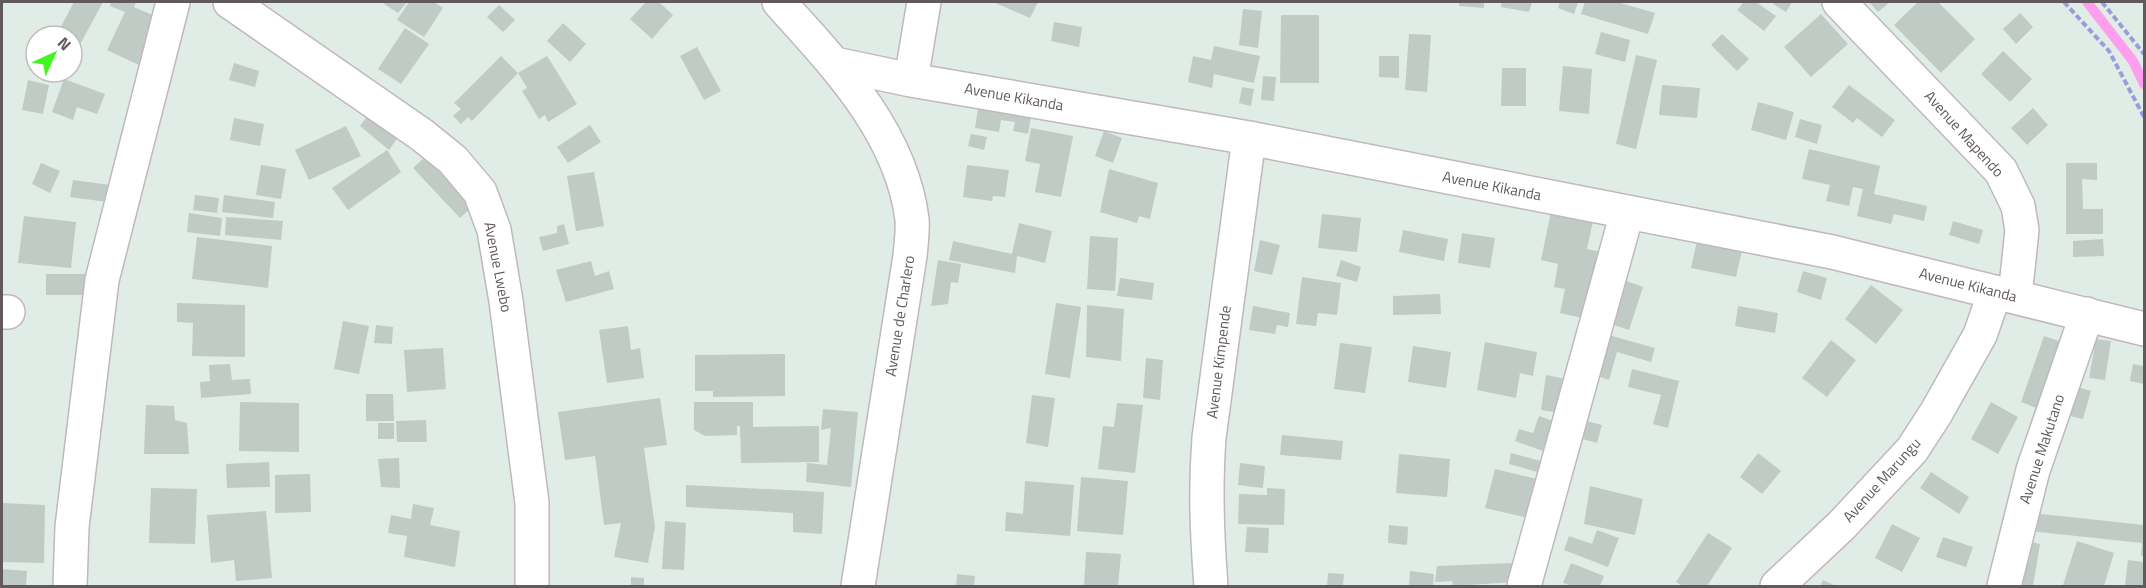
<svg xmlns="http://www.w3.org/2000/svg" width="2146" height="588" font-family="'Titillium Web',sans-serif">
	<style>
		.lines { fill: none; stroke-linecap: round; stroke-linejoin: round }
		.stream { stroke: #ff9eec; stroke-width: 10 }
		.building { fill: #bfcbc4 }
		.minor-casing { stroke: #c0b8bd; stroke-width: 36 }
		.path { stroke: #9d9cda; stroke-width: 4; stroke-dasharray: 6 3; stroke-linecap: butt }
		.minor { stroke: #fff; stroke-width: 33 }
		.labels { text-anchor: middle; stroke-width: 4.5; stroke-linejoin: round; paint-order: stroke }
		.street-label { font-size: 15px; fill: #62595f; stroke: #fff }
	</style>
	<rect width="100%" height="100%" fill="#e0ede7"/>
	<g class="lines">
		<path class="stream" d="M2087,2L2133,61L2144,84"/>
	</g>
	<path class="building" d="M74,2H103L77,50L72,47V36H56Z
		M111,2H136L134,7L164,20L143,67L107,50L125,12L110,6Z
		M385,2H407L398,13L384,4Z
		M409,2H434L443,8L424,37L397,20Z
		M646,2H659L673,15L652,39L630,19Z
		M993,2H1038L1030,18Z
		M1459,2H1484V8L1459,6Z
		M1502,2H1532L1529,12L1501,7Z
		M1560,2H1578L1574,14L1558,8Z
		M1585,2H1617L1655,13L1648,34L1581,14Z
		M1744,2H1756L1776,16L1764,31L1737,10Z
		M1775,2H1792L1786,12L1773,4Z
		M1869,2H1890L1878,12Z
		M1918,2H1938L1975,39L1941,73L1894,25Z
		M499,5L515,20L503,32L487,17Z
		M1243,9L1262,11L1258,48L1239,45Z
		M2020,13L2033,27L2016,44L2003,29Z
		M1821,14L1848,44L1811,77L1784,47Z
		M1281,15H1319V83H1280Z
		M1054,22L1082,27L1079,47L1051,41Z
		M563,23L586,44L570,62L547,41Z
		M405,28L429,44L401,84L378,69Z
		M1601,32L1630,40L1625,62L1595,54Z
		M1409,34L1431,35L1427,92L1405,90Z
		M1722,34L1749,59L1737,71L1711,45Z
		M1214,46L1260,56L1254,83L1214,74L1212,88L1188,82L1193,56L1211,60Z
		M697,47L721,91L704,100L680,56Z
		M2003,51L2032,79L2010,102L1981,74Z
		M1636,55L1657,60L1636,149L1616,144Z
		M501,56L518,73L547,56L577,104L548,122L545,115L539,119L522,91L527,88L518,73L472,121L468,117L461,124L453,116L461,109L454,103Z
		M1379,56H1399V78L1379,77Z
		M234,63L259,71L255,87L229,80Z
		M1563,66L1592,69L1589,114L1559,111Z
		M1502,68H1526V106H1501Z
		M1263,76L1276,77L1274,101L1261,100Z
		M64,79L105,94L97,114L77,107L73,120L52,112Z
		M28,80L49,85L43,114L22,110Z
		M1662,85L1700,88L1697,118L1659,115Z
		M1849,85L1895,120L1882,137L1857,118L1853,123L1832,107Z
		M1242,87L1254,89L1251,106L1239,103Z
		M979,102L1032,111L1028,134L1013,131L1015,122L1001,120L999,132L975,128Z
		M1758,102L1794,112L1786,140L1751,130Z
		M2033,108L2048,125L2027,145L2011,128Z
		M371,111L401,133L389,150L360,126Z
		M234,118L264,124L260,146L230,140Z
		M1800,119L1822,125L1817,144L1795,137Z
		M590,125L601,142L568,163L557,147Z
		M346,126L361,156L309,180L295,150Z
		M1031,128L1073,136L1061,197L1035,192L1040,164L1025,161Z
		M1104,131L1122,138L1113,163L1095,156Z
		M971,134L987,137L984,150L968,146Z
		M1809,149L1880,166L1874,194L1927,206L1924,221L1894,214L1891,224L1857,216L1863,189L1853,187L1849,206L1826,201L1830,185L1802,179Z
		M387,150L401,172L348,210L332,188Z
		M427,155L474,205L460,218L413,168Z
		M41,163L60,171L50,193L32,184Z
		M2066,163H2097V180L2082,179L2083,209H2103V234H2066Z
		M261,165L286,169L281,199L256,195Z
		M967,165L1009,170L1005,197L993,196L992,201L963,197Z
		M1109,169L1158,183L1150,219L1139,216L1137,223L1100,212Z
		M594,172L604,226L576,231L567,176Z
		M73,180L110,185L107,202L70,197Z
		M195,195L219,198L217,213L193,210Z
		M224,195L275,202L273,218L222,212Z
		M1553,202L1595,211L1587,249L1601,252L1587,319L1560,313L1565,289L1554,287L1558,264L1541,260Z
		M189,213L222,218L220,236L187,232Z
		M1322,214L1361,218L1357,252L1318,248Z
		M24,216L76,222L71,268L18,263Z
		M226,217L283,221L281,240L225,235Z
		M1953,221L1983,230L1979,244L1949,235Z
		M1019,223L1052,231L1045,263L1017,256L1015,273L949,260L953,241L1012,254Z
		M564,224L569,244L543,251L539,237L557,233V226Z
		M1403,230L1448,239L1444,261L1399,252Z
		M1462,233L1495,238L1490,268L1458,263Z
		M1090,236L1118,238L1115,291L1087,289Z
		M1698,236L1743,246L1736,277L1691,268Z
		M197,237L272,246L268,288L192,279Z
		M2103,239L2104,256L2073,257V241Z
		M1260,240L1280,245L1272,275L1254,271Z
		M938,260L961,264L958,283L951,282L948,304L931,306Z
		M1341,260L1361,267L1357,282L1336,276Z
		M591,261L595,276L609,271L614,289L566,302L556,270Z
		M1803,271L1827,278L1821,300L1797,292Z
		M46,274H85V295H46Z
		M1302,277L1341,283L1337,315L1318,313L1316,326L1296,324Z
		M1120,278L1154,283L1152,300L1117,296Z
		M1624,280L1643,287L1629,330L1608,323Z
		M1871,285L1903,310L1876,344L1845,319Z
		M1440,294L1441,314L1393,315V296Z
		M177,303L245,305V357L192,356L193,323L177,322Z
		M1056,303L1081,307L1070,378L1045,374Z
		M1087,305L1124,309L1121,361L1086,357Z
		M1253,306L1290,313L1288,327L1277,325L1275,334L1249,330Z
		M1738,306L1778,313L1775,333L1735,326Z
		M343,321L369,326L359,374L334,369Z
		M376,325L393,327L392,344L374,343Z
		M628,326L631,350L640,348L644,378L607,383L599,330Z
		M1605,334L1655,348L1651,362L1617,352L1609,380L1594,375Z
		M2044,336L2068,344L2044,411L2021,402Z
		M2096,339L2111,341L2105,380L2089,378Z
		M1831,340L1856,360L1827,397L1802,378Z
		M1485,342L1537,352L1533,376L1520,373L1516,398L1477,390Z
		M1340,343L1372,347L1365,393L1334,389Z
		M1413,346L1451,352L1446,388L1408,382Z
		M443,348L446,389L407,392L404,350Z
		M785,354V396L713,397V391H695V355Z
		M1146,358L1163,360L1160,400L1143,398Z
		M230,364L232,380L250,379L251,394L201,398L200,382L210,381L209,365Z
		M2133,364L2144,366V384L2130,381Z
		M1632,369L1679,381L1668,428L1653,424L1661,395L1628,387Z
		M1546,375L1566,379L1560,413L1541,410Z
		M2074,386L2091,391L2083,419L2066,415Z
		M366,394H393L394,421H366Z
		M1032,395L1055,398L1048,447L1026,443Z
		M660,398L667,445L644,448L655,527L648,563L614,557L621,523L604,525L595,456L565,460L558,412Z
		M240,402L299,403V452L239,451Z
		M694,402H753V427L819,426V462L741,463L740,426H737V435L705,436L694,430Z
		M1991,402L2018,417L1998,454L1971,439Z
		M1117,403L1143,405L1135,473L1098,469L1103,426L1114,427Z
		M146,405L174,406L175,420L187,423L189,454H144Z
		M823,409L858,412L851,487L806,482L807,463L827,465L831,428L821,430Z
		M1539,416L1559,423L1549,453L1515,441L1519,429L1533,433Z
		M426,420L427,442H397L396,421Z
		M1583,420L1602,425L1597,443L1579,438Z
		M378,423H394V439H378Z
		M1282,435L1343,441L1341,460L1280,455Z
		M1511,453L1544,462L1541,473L1509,464Z
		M1758,453L1781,471L1762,494L1740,477Z
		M1399,454L1450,459L1447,497L1396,493Z
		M399,458L400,488L381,487L378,459Z
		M269,462L270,487L227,488L226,464Z
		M1240,463L1265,466L1263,488L1238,485Z
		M1495,469L1541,480L1532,519L1485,508Z
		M1931,472L1969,497L1959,514L1920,488Z
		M310,474L311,512L275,513V475Z
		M1081,477L1128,481L1123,535L1077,531Z
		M1025,481L1074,485L1070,536L1005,531L1006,512L1023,514Z
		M686,485L824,492L822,534L793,532V513L686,507Z
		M1590,486L1643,499L1635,535L1584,524Z
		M151,488L197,489L195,544L149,543Z
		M1267,488L1285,489L1284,525L1238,524L1239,494L1267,495Z
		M2,503L45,505L44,563L2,562Z
		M413,504L434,508L430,525L460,531L455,567L404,557L407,536L388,533L391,515L411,519Z
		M266,511L272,578L236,581L234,560L211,563L207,515Z
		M2023,512L2144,525V556H2141L2142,543L2021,530Z
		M665,521L686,523L684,570L662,569Z
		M1892,524L1920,538L1902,572L1875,558Z
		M1389,525L1408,527L1407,545L1388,543Z
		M1247,527L1269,528L1268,553L1245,552Z
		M1597,530L1619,538L1608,567L1564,550L1569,536L1592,544Z
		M1708,533L1732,548L1707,586H1683L1676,582Z
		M1943,537L1973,547L1966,567L1936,557Z
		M2023,540L2040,544L2033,586H2014Z
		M2077,541L2114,553L2104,586L2063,585Z
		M1086,552L1121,554L1118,586H1084Z
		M2128,560L2144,562V586H2125Z
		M1512,563L1515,582L1453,586L1452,581L1435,582L1437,566Z
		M1571,563L1604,576L1600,586H1572L1563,583Z
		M2,569L27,571L26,586H2Z
		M1410,571L1434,574L1433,586H1409Z
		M1328,573L1344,574L1343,586H1327Z
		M957,574L975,576L974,586H956Z
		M631,577L644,578V586H631Z
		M1823,580L1836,586H1820Z"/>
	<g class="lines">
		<g class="minor-casing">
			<path id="minor" d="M230,2L422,135L453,160L480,192L494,230L506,301L532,503V586
				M779,2C835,64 901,132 912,219C913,231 911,244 910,256L858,586
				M1839,2L2001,171L2018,206L2022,230L2015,296
				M835,64L911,80L1249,138L1832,252L2144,329
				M911,80L924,2
				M2,312H8
				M70,586L72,527L102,280L173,2
				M1211,586C1207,535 1205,490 1209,438L1249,138
				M1524,586L1627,213
				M1777,586L1842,525L1912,450L1936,413L1980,335L1995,292
				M2004,586L2033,470L2087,314"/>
		</g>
		<path class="path" d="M2064,2L2109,51L2144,117
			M2102,2L2144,54"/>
		<use href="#minor" class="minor"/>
	</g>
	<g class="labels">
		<g class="street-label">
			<text transform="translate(1014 97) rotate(10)" y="5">Avenue Kikanda</text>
			<text transform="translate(1964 134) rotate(48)" y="5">Avenue Mapendo</text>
			<text transform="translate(1492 186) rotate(11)" y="5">Avenue Kikanda</text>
			<text transform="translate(498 267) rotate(79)" y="5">Avenue Lwebo</text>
			<text transform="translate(1968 285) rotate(14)" y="5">Avenue Kikanda</text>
			<text transform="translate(900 316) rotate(-81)" y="5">Avenue de Charlero</text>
			<text transform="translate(1219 362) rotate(-83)" y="5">Avenue Kimpende</text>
			<text transform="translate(2042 449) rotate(-72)" y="5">Avenue Makutano</text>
			<text transform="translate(1882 480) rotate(-48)" y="5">Avenue Marungu</text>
		</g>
	</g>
	<rect width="2146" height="588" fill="none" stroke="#62595f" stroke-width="6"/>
	<g transform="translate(54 54) rotate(45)"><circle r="28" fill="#ffffff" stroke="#c0bdbf" stroke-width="1.5"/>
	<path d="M0-4.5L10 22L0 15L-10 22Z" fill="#3ff61d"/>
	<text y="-9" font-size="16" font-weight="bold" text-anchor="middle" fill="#62595f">N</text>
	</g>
</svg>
